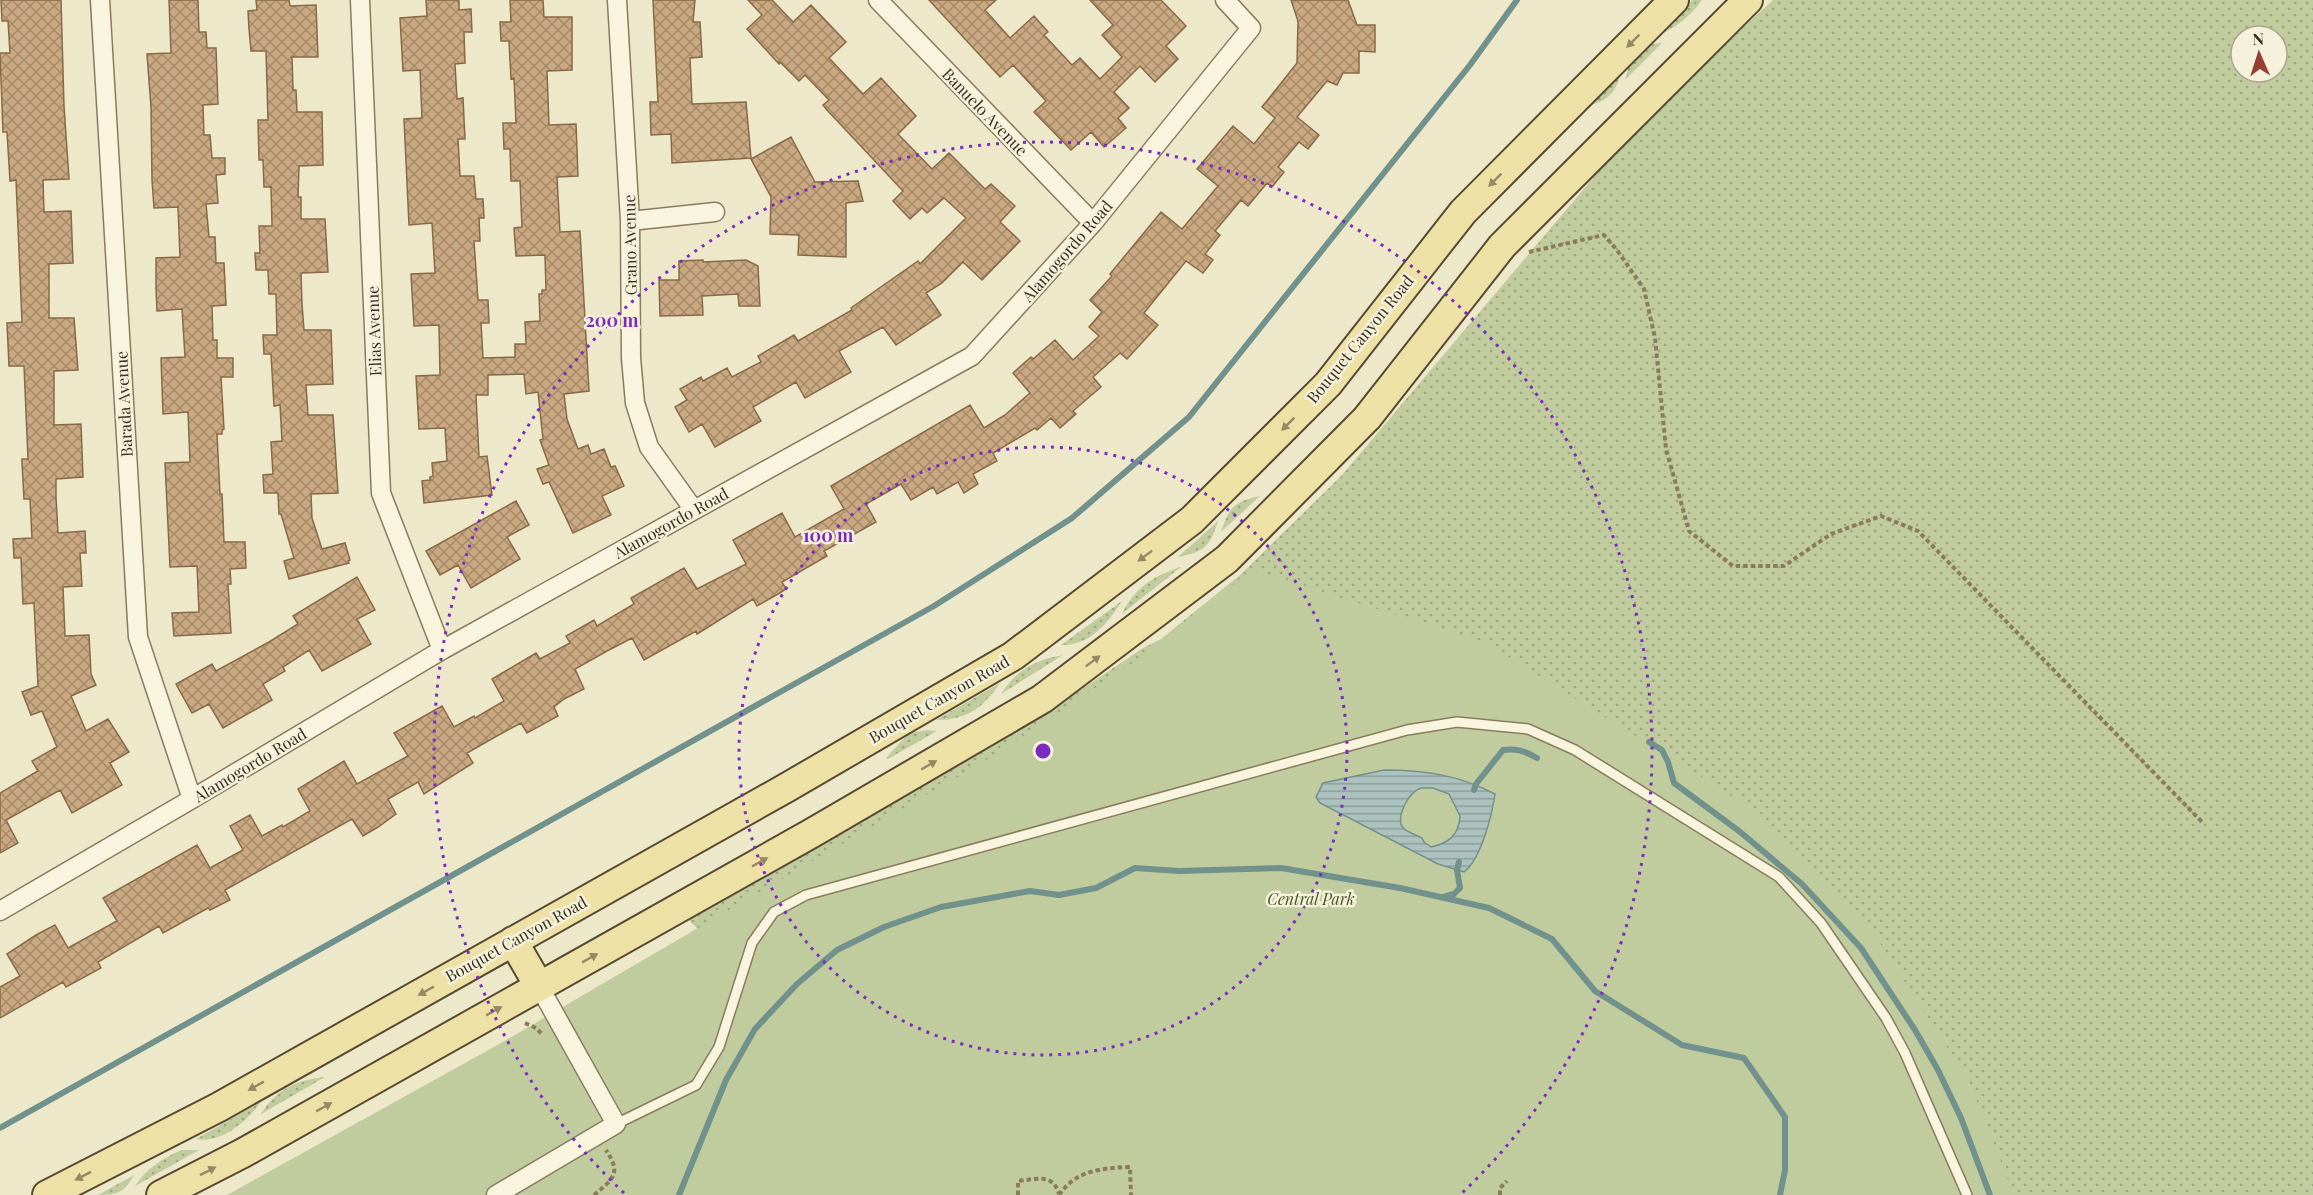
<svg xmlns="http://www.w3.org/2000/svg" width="2313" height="1195" font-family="'Playfair Display',serif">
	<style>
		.grass { fill: url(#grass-dots); fill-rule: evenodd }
		.park { fill: #c0cc9e }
		.water { fill: url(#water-rules); stroke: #71918d; stroke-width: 1.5; fill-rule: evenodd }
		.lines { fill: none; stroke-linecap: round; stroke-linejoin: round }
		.stream { stroke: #71918d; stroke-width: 6 }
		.building { fill: url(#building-cross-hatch); stroke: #886946; stroke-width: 1.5 }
		.service-casing { stroke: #8a7b5f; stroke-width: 12 }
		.minor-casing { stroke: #8a7b5f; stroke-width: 21 }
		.primary-casing { stroke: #584933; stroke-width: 32 }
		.path { stroke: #8a7b5f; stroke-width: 4; stroke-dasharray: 4.5 3; stroke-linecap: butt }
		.service { stroke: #f8f4de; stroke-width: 9 }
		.minor { stroke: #f8f4de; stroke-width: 18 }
		.primary { stroke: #eee1a5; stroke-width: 28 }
		.oneway { fill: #948964 }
		.ring { fill: none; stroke: #7b2cbf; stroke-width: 3; stroke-dasharray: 3 6 }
		.labels { text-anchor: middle; stroke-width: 5; stroke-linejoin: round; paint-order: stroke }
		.street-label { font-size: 16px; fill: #3b3122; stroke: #f5f1da }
		.park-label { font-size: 16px; font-style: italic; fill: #455729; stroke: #f5f1da }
		.centre { fill: #7b2cbf; stroke: #f5f1da; stroke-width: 3 }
		.ring-label { font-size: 18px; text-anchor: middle; font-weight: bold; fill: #7b2cbf; stroke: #f5f1da; stroke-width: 5; stroke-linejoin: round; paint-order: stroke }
	</style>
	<defs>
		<pattern id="grass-dots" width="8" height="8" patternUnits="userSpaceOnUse" patternTransform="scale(1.5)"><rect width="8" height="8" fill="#c0cc9e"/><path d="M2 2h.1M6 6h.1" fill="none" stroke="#9da680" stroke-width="1.8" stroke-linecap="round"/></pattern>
		<pattern id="water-rules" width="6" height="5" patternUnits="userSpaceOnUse" patternTransform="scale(1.5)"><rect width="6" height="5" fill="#abc2be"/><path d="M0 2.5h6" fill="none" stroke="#8c9e9a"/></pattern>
		<pattern id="building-cross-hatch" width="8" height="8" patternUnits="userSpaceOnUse" patternTransform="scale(1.5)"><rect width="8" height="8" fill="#caa982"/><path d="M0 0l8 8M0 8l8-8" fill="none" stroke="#a58a6a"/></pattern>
	</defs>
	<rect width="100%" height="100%" fill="#ede8ca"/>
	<path class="grass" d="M1692,0H1702C1689,18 1675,28 1655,37Z
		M1773,0H2313V1195H1911L730,962L687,918L1055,707L1143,648L1161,639L1240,575L1342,475L1599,171L1696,71ZM2241,36H2277V72H2241Z
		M1662,43L1625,80C1630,59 1639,44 1662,43Z
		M1621,69C1618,89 1610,101 1589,105Z
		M1260,496L1221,532C1229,507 1235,501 1260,496Z
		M1218,521C1210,547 1204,552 1178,557Z
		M1181,567L1122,614C1134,588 1155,575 1181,567Z
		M1122,601C1108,623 1090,646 1061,645Z
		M1063,655L1001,694C1016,670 1035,660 1063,655Z
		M1000,683C983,708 967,720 936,720Z
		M927,730L937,731L888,759L886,758L909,733Z
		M325,1077L261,1114C277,1089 296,1080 325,1077Z
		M261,1102C247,1121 222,1144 196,1139Z
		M181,1150H199L135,1186C147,1168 162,1159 181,1150Z
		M134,1175C124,1192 119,1195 98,1195Z"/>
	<path class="park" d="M1251,570L1484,642L1761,814L1874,934L1969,1081L2014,1195H227L501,1043L993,756L1131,664Z"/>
	<path class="water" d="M1384,770C1424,770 1459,775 1495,794C1492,815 1481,859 1464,872L1438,864L1320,803L1316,797L1323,783ZM1421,788H1433L1449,794L1460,816C1459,835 1449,843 1431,847L1424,842L1422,838L1405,830L1401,825C1398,813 1409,792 1421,788Z"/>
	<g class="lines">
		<path class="stream" d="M1649,742L1662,750L1668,762L1674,783L1739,831L1802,884L1861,948L1915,1030L1938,1070L1961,1118L1990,1195
			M1474,790L1476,784L1503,750C1516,748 1525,751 1537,758
			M1443,897L1454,894L1460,888L1457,870L1459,862
			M0,1128L934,606L1072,518L1189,417L1470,65L1517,0
			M679,1195L726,1080L755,1029L797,984L837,950L884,927L941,907L1030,891L1059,895L1096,888L1135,868L1179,871L1281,868L1400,888L1489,908L1552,939L1595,991L1682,1045L1744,1058L1785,1117V1170L1780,1195"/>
	</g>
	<path class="building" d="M1,0H61L64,106L69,179L43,180L44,212L71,211L73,263L49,264V318H74L78,370L54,371V425L81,424L83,477L56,479V497L58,533L85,531L86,553H80L82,586L63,587L65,636L89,635L91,674L96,685L71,696L86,731L108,719L129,752L110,763L122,785L104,795L72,813L60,790L6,820L18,843L0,853V793L38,771L32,761L57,747L42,711L31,715L22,692L38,686L34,603L23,604L21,558H14L13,539L32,538L30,499H24L22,462V459H28L24,366H9L7,323L22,322L16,180L10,181L7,132H3L0,53H10L8,21H2Z
		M169,0H198L199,32H206L207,48H216L218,104L203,105L204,135H210L212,158H225V174L216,175L218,203L206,204L209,237H215L216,263H224L226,305L212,306L213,340H217V358H233V377H221L224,429L222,430V434H217L220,494H222L224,542H245L246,568L230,569L231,584H228L231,633L174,636L172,613L199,612L197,566L170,567L165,463L190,462L188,412L163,414L161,358L185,357L182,309L157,311L156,288V258L180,257L178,207L154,208L152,180L151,107L147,54L171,53Z
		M256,0H289L290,6L316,5L318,57H292L293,90H296L297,112H322L323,165L299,166L298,197H301V219H325L328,272L301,273L302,304L304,330H331L333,384L306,385L308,415H333L338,493L311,494L312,518L322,549L345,543L350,560L348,561L349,563L289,579L284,561L294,558L281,514H279L278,493H264L263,475L273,474L271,442L282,441L280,405L274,406L271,354H264L263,335H277L276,294H269L268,270H256L255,253H260L259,226H272L271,187H264L263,160H259L258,120H268L266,51H251L249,29L248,11L257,10Z
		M426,0H459V10L471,9L472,32H464L465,63L455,64L457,99L463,98L465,139H458L460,176H474L476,199H483L484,218H479L480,241H474L478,300H488L489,323H481L483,358L515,357V344H526L525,322L540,321L539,294H542V290H546L545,255L516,256L514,228L522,227L520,181H511L510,149H504L503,123H516L514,78L511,79L509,41H501L500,22H511L510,0H543L544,17H572V70L547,71L549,125L576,124L578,176L557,177L560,232L580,231L589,391L564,394L567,419L578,449L588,445L591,454L604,449L611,467L615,466L624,486L602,496L611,515L573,533L549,482L543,484L537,469L549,465L540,440L543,439L538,392L526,394L524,374L488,375V395H476L479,457L487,456L492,495L424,503L422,481L430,480V477L433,476L432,463L447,461L445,428L419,429L416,376L440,375L439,325L414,326L411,274L435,273L432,223L409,225L404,119L422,118L420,70L403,71L400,18L427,16Z
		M653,0H695L693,22H700L702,57L690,58L692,104L746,102L751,158L672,163L671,134L651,135L650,102H658Z
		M748,0H772L793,22L811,5L846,42L829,58L863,94L881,78L916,116L898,134L932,169L949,153L985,189L991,184L1015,206L1000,222L1020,241L982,280L963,262L942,283L926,293L941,315L896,345L883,327L839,351L851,372L805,398L796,382L753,407L761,421L715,447L702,424L689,432L675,407L687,400L680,389L701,377L703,381L727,368L732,377L761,362L758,356L794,335L798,341L852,310L851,308L918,261L920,264L966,218L944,198L927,213L922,208L910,219L893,201L903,191L827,110L823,105L829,100L805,75L799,81L780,62L779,64L747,29L762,15Z
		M929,0H996L985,10L1010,38L1034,16L1048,32L1044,35L1072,65L1080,58L1100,79L1122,57L1102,35L1113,25L1090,0H1161L1186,26L1166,46L1178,59L1155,82L1140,66L1114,92L1129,108L1118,118L1126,128L1104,147L1091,132L1071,150L1034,112L1046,101L1013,65L1000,77Z
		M1291,0H1348L1357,25H1375V52L1359,51V73H1343L1337,85L1327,81L1297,117L1319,135L1308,149L1299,142L1278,167L1284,172L1272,187L1267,183L1248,206L1241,200L1215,231L1220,235L1205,254L1213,260L1203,273L1186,261L1144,313L1158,325L1127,359L1120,353L1093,377L1101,387L1073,411L1076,414L1060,428L1051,418L1037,430L1035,428L993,453L997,461L973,474L978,484L964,493L958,482L937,494L933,487L911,500L901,484L866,504L876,522L824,551L827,556L782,582L786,589L778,594L757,606L753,599L697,634L696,631L644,660L632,638L607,651L575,669L584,689L564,699L554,707L558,716L527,733L521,723L495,737L467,753L473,763L424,794L418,782L388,799L396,814L378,827L363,836L352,819L225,890L230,900L210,910L208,908L163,933L159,926L98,962L101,968L66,987L63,982L0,1018V987L20,976L7,954L36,935L55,925L68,948L117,921L103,898L197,845L210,868L243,850L230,826L250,815L262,836L282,825L283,827L310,811L298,789L344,761L357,784L408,756L394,733L442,706L454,727L474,716L475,718L504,701L492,679L536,653L540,659L570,643L566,636L594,620L597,626L634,604L631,598L684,568L697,589L746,564L733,540L782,513L795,537L844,509L831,486L970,405L984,428L1005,415L1030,393L1013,373L1031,357L1033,359L1055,340L1073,360L1099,336L1089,327L1102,312L1090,300L1112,276L1110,274L1161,212L1182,229L1218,186L1197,169L1233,126L1254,144L1275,118L1262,107L1297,63L1298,21Z
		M791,137L815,182L858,181L863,201L846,203V257L798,255L799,235L770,234L771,197L751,159Z
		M703,260V262L746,260L758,266L760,306H739L738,294L702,296L703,315L660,316L659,280H679V261Z
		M516,501L529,525L507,537L520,559L471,588L458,565L440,575L426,551Z
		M357,577L375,610L357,619L371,644L322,671L309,650L283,667L285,671L263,684L272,700L223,728L209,704L192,713L176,684L212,664L216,671L269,642L298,624L293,616Z"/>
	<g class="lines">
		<g class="service-casing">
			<path id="service" d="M616,1124L696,1085L719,1047L752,943L774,912L806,895L1407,730L1457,722L1528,729L1575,750L1779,877L1821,923L1886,1018L1905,1053L1967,1195"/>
		</g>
		<g class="minor-casing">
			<path id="minor" d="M100,0L138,637L192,799
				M360,0L381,493L442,650
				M617,0L630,221L631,358L635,403L649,447L694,510
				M878,0L1093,223
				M630,221L715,212
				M0,911L192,799L442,650L972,356L1093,223L1251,28L1225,0
				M496,1195L616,1124L539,986"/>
		</g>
		<g class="primary-casing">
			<path id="primary" d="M513,941L539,986
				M47,1195L219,1107L786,788L1013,656L1192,520L1328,384L1463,212L1674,0
				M161,1195L243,1153L812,833L1042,699L1227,559L1367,418L1502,246L1748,0"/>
		</g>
		<path class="path" d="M1529,252L1604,235L1617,250L1644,289L1655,338L1666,449L1689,531L1733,566H1784L1831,534L1881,516L1918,531L2203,823
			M525,1023L536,1028L543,1035
			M594,1195C613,1179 622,1174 606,1150
			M1018,1195V1181C1037,1179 1053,1173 1059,1194
			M1059,1195C1076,1170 1102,1168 1130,1167L1131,1195
			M1500,1195V1188L1507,1181"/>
		<use href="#service" class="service"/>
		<use href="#minor" class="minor"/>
		<use href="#primary" class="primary"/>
	</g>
	<defs><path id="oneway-solid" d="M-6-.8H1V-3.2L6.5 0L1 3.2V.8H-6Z" transform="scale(1.5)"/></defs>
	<g class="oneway">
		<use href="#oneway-solid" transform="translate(1633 41) rotate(135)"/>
		<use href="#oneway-solid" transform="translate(1495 180) rotate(135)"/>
		<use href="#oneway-solid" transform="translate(1288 424) rotate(135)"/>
		<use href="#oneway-solid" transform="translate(1145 556) rotate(143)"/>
		<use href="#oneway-solid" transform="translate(1093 661) rotate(-37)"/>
		<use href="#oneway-solid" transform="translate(929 765) rotate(-30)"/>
		<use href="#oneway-solid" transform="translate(760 862) rotate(-29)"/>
		<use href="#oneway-solid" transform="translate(590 958) rotate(-29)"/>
		<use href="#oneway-solid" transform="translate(426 991) rotate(151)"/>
		<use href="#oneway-solid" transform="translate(494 1011) rotate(-29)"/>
		<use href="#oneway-solid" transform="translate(256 1086) rotate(151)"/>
		<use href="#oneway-solid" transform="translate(324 1107) rotate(-29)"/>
		<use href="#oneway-solid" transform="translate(208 1171) rotate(-27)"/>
		<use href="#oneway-solid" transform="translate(83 1176) rotate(153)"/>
	</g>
	<g class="ring">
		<circle cx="1043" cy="751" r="304"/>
		<path d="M624 1193A609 609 0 1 1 1462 1193"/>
	</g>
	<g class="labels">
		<g class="street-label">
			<text transform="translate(985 112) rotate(46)" y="6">Banuelo Avenue</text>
			<text transform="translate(630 245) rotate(-91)" y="6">Grano Avenue</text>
			<text transform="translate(1067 251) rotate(-49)" y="6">Alamogordo Road</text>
			<text transform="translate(374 331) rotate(-92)" y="6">Elias Avenue</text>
			<text transform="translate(1360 339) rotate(-51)" y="6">Bouquet Canyon Road</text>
			<text transform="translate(124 404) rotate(-93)" y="6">Barada Avenue</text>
			<text transform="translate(671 523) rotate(-29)" y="6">Alamogordo Road</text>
			<text transform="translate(939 699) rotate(-30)" y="6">Bouquet Canyon Road</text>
			<text transform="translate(250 765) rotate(-31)" y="6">Alamogordo Road</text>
			<text transform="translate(516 939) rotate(-29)" y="6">Bouquet Canyon Road</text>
		</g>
		<g class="park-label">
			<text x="1311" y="905">Central Park</text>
		</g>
	</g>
	<circle cx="1043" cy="751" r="9" class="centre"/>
	<g class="ring-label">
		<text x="612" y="327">200 m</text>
		<text x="828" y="542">100 m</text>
	</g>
	<g transform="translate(2259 54) rotate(357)"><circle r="28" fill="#f5f1da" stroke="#aba490" stroke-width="1.5"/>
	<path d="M0-4.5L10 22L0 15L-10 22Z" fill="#963e31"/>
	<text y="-9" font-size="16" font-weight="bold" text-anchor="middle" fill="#3b3122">N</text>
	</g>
</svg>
